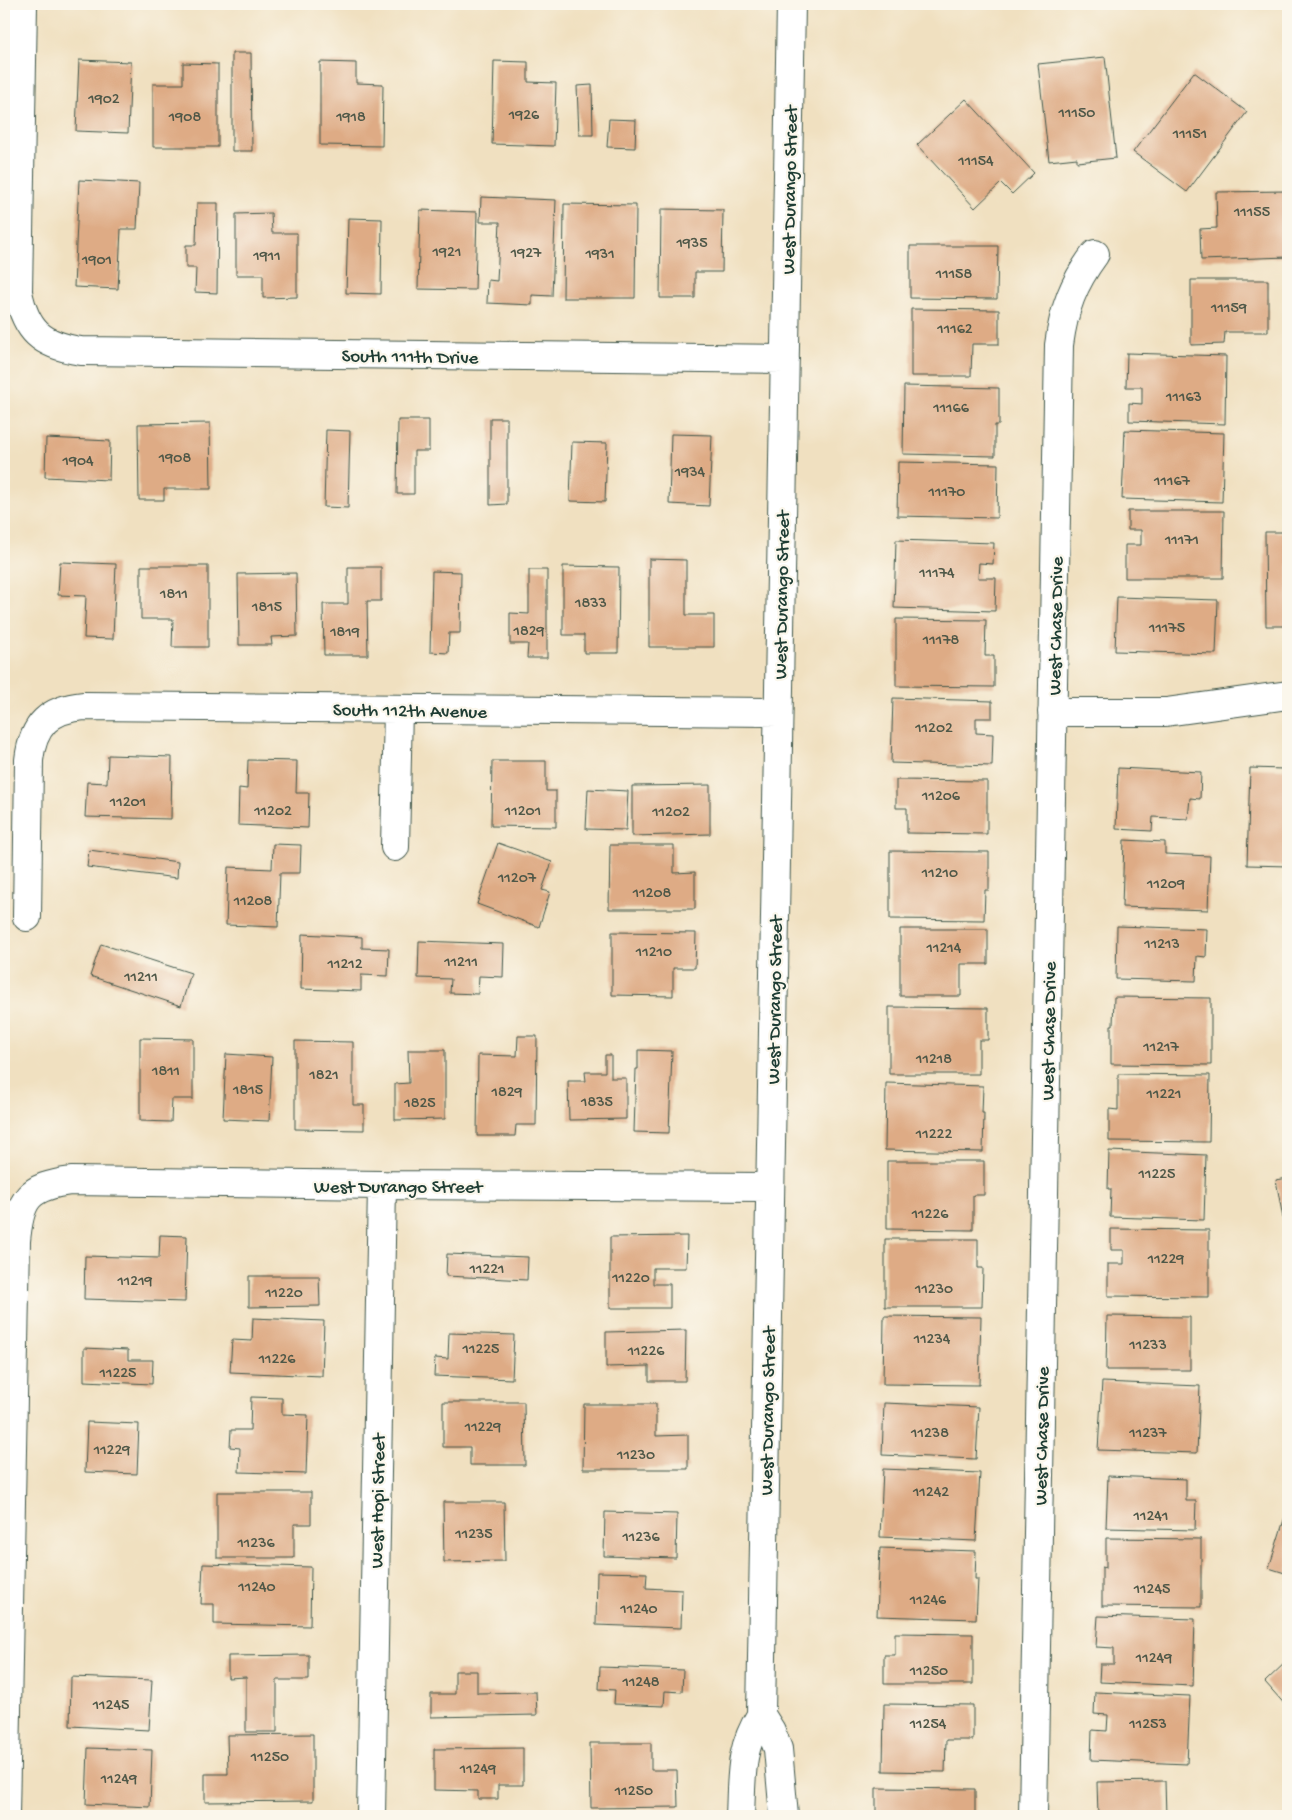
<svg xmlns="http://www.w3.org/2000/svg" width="1292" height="1820" font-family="'Gochi Hand',sans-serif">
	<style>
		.building { fill: #deab85 }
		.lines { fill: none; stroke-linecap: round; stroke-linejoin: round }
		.minor-casing { stroke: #3e5549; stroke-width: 30 }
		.minor { stroke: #fff; stroke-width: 28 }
		.labels { text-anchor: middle; stroke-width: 4.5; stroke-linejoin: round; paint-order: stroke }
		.number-label { font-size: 16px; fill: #4f5848 }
		.street-label { font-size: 19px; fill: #1f3d34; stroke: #fbf7ec }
	</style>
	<rect width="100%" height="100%" fill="#fbf7ec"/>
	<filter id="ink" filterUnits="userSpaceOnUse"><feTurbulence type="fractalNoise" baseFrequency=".02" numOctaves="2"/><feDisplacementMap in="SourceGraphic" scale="10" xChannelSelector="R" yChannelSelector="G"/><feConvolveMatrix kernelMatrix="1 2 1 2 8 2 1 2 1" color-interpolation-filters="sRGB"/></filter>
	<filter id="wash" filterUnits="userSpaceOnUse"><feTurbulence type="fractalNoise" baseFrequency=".0096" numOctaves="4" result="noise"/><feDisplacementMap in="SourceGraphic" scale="20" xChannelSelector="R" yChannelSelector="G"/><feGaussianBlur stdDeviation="1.12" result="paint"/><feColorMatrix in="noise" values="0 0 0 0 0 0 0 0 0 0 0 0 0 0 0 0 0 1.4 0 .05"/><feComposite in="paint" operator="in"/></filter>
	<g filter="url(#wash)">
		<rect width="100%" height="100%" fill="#f0e0c0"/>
		<g id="blocks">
			<path class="building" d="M232,53H251L252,151H232Z
				M1105,57L1116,158L1077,162V158L1049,161L1038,64Z
				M79,60L131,62L128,133L76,131Z
				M494,61L528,62V82L556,83L554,146L492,144Z
				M320,62L356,63V83L383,84L382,146L320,145Z
				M183,63L218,64V147H153V84H183Z
				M1194,72L1247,112L1187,192L1133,152Z
				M592,85L593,135H579L577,86Z
				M966,99L1034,173L1012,194L1001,183L975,208L917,145Z
				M609,119L636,120L635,148L607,147Z
				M79,180L139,183L137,229H121L118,289L74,287Z
				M1288,191V257L1201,260L1200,229L1217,228L1216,192Z
				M481,197L556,200L552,296L532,295V305L487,303L488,280L497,281L500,222H480Z
				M197,203H218L217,293L195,292L196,268H186V245H196Z
				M564,204L636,205L635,298H563Z
				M661,209L723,210L722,272H695V298H660Z
				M420,210L477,212L475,290L418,289Z
				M271,213L272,233H297V297L263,298V275H236V214Z
				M348,218L382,219L381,294L346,293Z
				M910,246H998L997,299L910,298Z
				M1191,280H1268V332H1225L1224,344L1191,345Z
				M911,309L999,310V344H972L971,376H911Z
				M1127,353L1226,356L1225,424L1129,421V403L1142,404V387H1126Z
				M904,386L999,388V425H995V456L903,454Z
				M490,418H507V504L490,505Z
				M398,420H429V451H414V494H397Z
				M210,423L211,489H164V500H139L138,424Z
				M326,430L350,431L348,508L324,507Z
				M1125,430L1224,433L1222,502L1122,499Z
				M671,434L712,435L709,506L669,504Z
				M46,438L110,441L109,480L45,477Z
				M572,442L607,443L605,502L570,501Z
				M898,462L998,464L997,518L897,516Z
				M1128,511H1224L1223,578H1125V545H1141V530H1128Z
				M1265,532H1288V626H1266Z
				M896,540L994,543L993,564L979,563L978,578H996L995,611L894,608Z
				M649,559L686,560V615H714V647H649Z
				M60,562L116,564L113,639L84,638L86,596L58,595Z
				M141,566H208V647H172L173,619H141Z
				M563,566L619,567L618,653H584V635H563Z
				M348,567H381V601H367L368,655H324L323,604H348Z
				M529,570H547V658H527L528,644H510V613L529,614Z
				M432,571L461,572L460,633H449L448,653L430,652Z
				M296,573L297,636L271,637L272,645H239L238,574Z
				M1117,597L1218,600L1216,654L1115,651Z
				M896,619L986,620L985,656H994V687L896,686Z
				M893,698L992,701V718H976V733L993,734L992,766L891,763Z
				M108,755L172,757L171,819L85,817L87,782L107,783Z
				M248,760L297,761L296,793H309L308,828L238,825L239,788L247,789Z
				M492,761H546V791H556V827L491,826Z
				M1284,765H1288V866L1247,865L1250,768L1284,769Z
				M1118,768L1201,772L1200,799L1190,798L1188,819L1153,817L1152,831L1116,829Z
				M896,780L987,781V834L907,833V808H896Z
				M710,785V834L632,836V786Z
				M588,789L628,791L626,830L586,829Z
				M1124,840L1165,842V854L1210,856L1208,910L1122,907Z
				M498,843L552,862L542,890L550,892L539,927L477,904Z
				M273,844L301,845L300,873H280L278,927L226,925L228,867L272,869Z
				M610,845H674V873L695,872V909H609Z
				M89,850L178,862L177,878L87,867Z
				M890,851L989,852V890H985L984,920L890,919Z
				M1117,926L1207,929L1206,957L1197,956L1196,981L1116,979Z
				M900,929H988V964H961V996H900Z
				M612,932L696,933L695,968H673V996L612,995Z
				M302,934L362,937V948L389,949L388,976L361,975V991L301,989Z
				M419,941L504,944L503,977L479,976L478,994L450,993L451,979L418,978Z
				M101,944L191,973L181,1006L90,976Z
				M1114,997L1211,998V1065L1111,1064V1025H1113Z
				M889,1007L988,1008V1040H979V1074H889Z
				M518,1036H537L536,1125H516L515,1136H477L478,1055L517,1056Z
				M140,1038L193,1039V1099H172L171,1122L140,1121Z
				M295,1041L353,1042V1105H364V1130L295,1129Z
				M408,1050H445V1119L395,1120V1084L409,1083Z
				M638,1050L672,1051L669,1133L634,1132L636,1069H638Z
				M226,1054L272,1057L269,1121L223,1119Z
				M605,1055H611V1078H626V1119L569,1120L568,1081H586L585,1072H605Z
				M1118,1074L1210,1075L1209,1142L1109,1141V1109L1118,1110Z
				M886,1083L983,1086L982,1113H984L983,1152L885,1150Z
				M1109,1151L1206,1155L1204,1220L1110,1217L1111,1189H1108Z
				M887,1161H984V1195H973V1230L887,1229Z
				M1288,1178V1239L1287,1240L1276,1180Z
				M1111,1229L1209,1230V1297L1108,1296V1264H1124V1250H1111Z
				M160,1235L187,1236L185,1302L84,1299L85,1256L159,1258Z
				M687,1236L686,1268H653V1284H670V1308H610V1237Z
				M885,1239H978V1268H983L982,1307H885Z
				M447,1254L528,1257L527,1280L446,1276Z
				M249,1276H319L320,1306L249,1307Z
				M884,1316L981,1317L979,1385L883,1384Z
				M1107,1316L1190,1317V1370H1106Z
				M253,1318L324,1321L322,1376L230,1372L232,1340L252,1341Z
				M686,1330L685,1381H649V1366L606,1367V1332Z
				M449,1333L514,1335L512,1379L434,1376L435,1358L448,1359Z
				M84,1348L128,1350V1360H153L152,1384L84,1381Z
				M1102,1382L1200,1386L1197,1453L1098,1450Z
				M251,1397L282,1398V1414L308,1415L306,1474L239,1472L240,1448L230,1447L231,1430H250Z
				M443,1402H524L525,1465H470V1447H443Z
				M884,1403L979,1407L976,1459L882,1455Z
				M584,1404H656V1436L688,1435V1469H583Z
				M87,1422L139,1424L137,1474L85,1472Z
				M883,1469L980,1473L976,1541L880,1537Z
				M1108,1476L1186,1479V1501H1196L1195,1530L1106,1528Z
				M217,1492H311V1524H294V1558H217Z
				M443,1502H504L505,1561L444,1562Z
				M1288,1507V1574L1269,1568Z
				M605,1512L677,1514L676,1558L604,1556Z
				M1106,1538L1201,1539V1607L1102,1606V1567L1106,1568Z
				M880,1548L976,1551L975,1579H978L976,1619L877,1616Z
				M203,1564L311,1567L310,1626L214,1624V1604H201Z
				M597,1572L647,1573L646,1588L682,1590L681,1628L596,1625Z
				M1098,1616L1195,1619L1193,1686L1099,1682L1100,1664H1114V1648L1096,1647Z
				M895,1633L973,1634V1684H884V1655H895Z
				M309,1655V1680H277V1732H246V1677L228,1678V1656Z
				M1288,1660V1708L1265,1682Z
				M600,1667L683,1670L682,1692L665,1691L664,1706L614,1704L615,1690L599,1689Z
				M455,1671H477V1693L536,1692L537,1715L431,1717V1694H455Z
				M71,1677L152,1680L149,1730L70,1726Z
				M1095,1692L1190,1696L1187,1764L1091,1760L1092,1730L1107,1731L1108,1715L1094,1714Z
				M884,1704L973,1705V1740H946L945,1772L883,1771Z
				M313,1734V1801L205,1802V1774H228L227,1735Z
				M590,1743H651V1770H677L678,1807L591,1808Z
				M88,1748L152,1750L150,1807L86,1804Z
				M523,1748V1785H498V1799H478V1791L434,1790V1749Z
				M1165,1781L1166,1816H1098L1097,1782Z
				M876,1788L975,1789V1816H876Z"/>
		</g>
	</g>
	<g filter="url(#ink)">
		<use href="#blocks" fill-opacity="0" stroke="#3e5549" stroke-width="1"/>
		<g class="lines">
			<g class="minor-casing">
				<path id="minor" d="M23,4L18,292C26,331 41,345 81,351L785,359
					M1052,712H1166L1288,695
					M395,847L398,709
					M27,917L29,760C33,725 49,709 84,706L778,712
					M761,1715L771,1731L778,1749L784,1816
					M5,1816L16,1241C20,1198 28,1187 71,1181L382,1185L770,1187
					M371,1816L382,1185
					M740,1816C742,1776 739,1750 761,1715L791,4
					M1033,1816L1059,345C1064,308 1073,284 1095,254"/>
			</g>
			<use href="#minor" class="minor"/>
		</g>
	</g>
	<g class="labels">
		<g class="number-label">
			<text x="104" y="103">1902</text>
			<text x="1077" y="117">11150</text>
			<text x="524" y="119">1926</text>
			<text x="185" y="121">1908</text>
			<text x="351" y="121">1918</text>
			<text x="1190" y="138">11151</text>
			<text x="976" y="165">11154</text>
			<text x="1252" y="216">11155</text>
			<text x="692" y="247">1935</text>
			<text x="447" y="256">1921</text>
			<text x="526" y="257">1927</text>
			<text x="600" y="258">1931</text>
			<text x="267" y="260">1911</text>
			<text x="97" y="264">1901</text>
			<text x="954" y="278">11158</text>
			<text x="1229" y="312">11159</text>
			<text x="955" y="333">11162</text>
			<text x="1184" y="401">11163</text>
			<text x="951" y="412">11166</text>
			<text x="175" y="462">1908</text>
			<text x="78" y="465">1904</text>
			<text x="690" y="476">1934</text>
			<text x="1172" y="485">11167</text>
			<text x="947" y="496">11170</text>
			<text x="1182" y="544">11171</text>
			<text x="937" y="577">11174</text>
			<text x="174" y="598">1811</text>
			<text x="591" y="607">1833</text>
			<text x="267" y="611">1815</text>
			<text x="1167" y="632">11175</text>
			<text x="529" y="635">1829</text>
			<text x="345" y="636">1819</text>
			<text x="941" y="644">11178</text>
			<text x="934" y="732">11202</text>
			<text x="941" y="800">11206</text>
			<text x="128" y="806">11201</text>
			<text x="273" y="815">11202</text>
			<text x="523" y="815">11201</text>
			<text x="671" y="816">11202</text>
			<text x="940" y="877">11210</text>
			<text x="517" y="882">11207</text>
			<text x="1166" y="888">11209</text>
			<text x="652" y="897">11208</text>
			<text x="253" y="905">11208</text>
			<text x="1162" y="948">11213</text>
			<text x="944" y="952">11214</text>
			<text x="654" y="956">11210</text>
			<text x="461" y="966">11211</text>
			<text x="345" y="968">11212</text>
			<text x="141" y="981">11211</text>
			<text x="1161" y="1051">11217</text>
			<text x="934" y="1063">11218</text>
			<text x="166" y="1075">1811</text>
			<text x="324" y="1079">1821</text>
			<text x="248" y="1094">1815</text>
			<text x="507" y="1096">1829</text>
			<text x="1164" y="1098">11221</text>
			<text x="597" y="1106">1835</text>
			<text x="420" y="1107">1825</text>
			<text x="934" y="1138">11222</text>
			<text x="1157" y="1178">11225</text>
			<text x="930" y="1218">11226</text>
			<text x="1166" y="1263">11229</text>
			<text x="487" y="1273">11221</text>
			<text x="631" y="1282">11220</text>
			<text x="135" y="1285">11219</text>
			<text x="934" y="1293">11230</text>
			<text x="284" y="1297">11220</text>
			<text x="932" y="1343">11234</text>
			<text x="1148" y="1349">11233</text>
			<text x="481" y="1353">11225</text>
			<text x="646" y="1355">11226</text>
			<text x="277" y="1363">11226</text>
			<text x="118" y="1377">11225</text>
			<text x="483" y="1431">11229</text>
			<text x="930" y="1437">11238</text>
			<text x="1148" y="1437">11237</text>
			<text x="112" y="1454">11229</text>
			<text x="636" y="1459">11230</text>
			<text x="931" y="1496">11242</text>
			<text x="1151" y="1520">11241</text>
			<text x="474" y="1538">11235</text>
			<text x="641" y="1541">11236</text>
			<text x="256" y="1547">11236</text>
			<text x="257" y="1591">11240</text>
			<text x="1152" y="1593">11245</text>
			<text x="928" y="1604">11246</text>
			<text x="639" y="1613">11240</text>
			<text x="1154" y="1662">11249</text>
			<text x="929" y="1675">11250</text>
			<text x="641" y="1686">11248</text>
			<text x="111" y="1709">11245</text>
			<text x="928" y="1728">11254</text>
			<text x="1148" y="1728">11253</text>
			<text x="270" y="1761">11250</text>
			<text x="478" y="1773">11249</text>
			<text x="119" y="1783">11249</text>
			<text x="634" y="1795">11250</text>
		</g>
		<g class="street-label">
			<text transform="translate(788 190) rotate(-89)" y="7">West Durango Street</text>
			<text transform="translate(410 355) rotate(1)" y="7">South 111th Drive</text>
			<text transform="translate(780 595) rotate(-89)" y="7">West Durango Street</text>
			<text transform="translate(1054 626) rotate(-89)" y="7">West Chase Drive</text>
			<text transform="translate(410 709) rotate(1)" y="7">South 112th Avenue</text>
			<text transform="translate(773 1000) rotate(-89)" y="7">West Durango Street</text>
			<text transform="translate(1047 1031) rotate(-89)" y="7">West Chase Drive</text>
			<text x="398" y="1192">West Durango Street</text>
			<text transform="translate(766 1411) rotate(-89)" y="7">West Durango Street</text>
			<text transform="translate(1040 1436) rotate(-89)" y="7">West Chase Drive</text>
			<text transform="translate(376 1501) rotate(-89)" y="7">West Hopi Street</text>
		</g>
	</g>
	<rect width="1292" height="1820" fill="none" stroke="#fbf7ec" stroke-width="20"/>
</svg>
